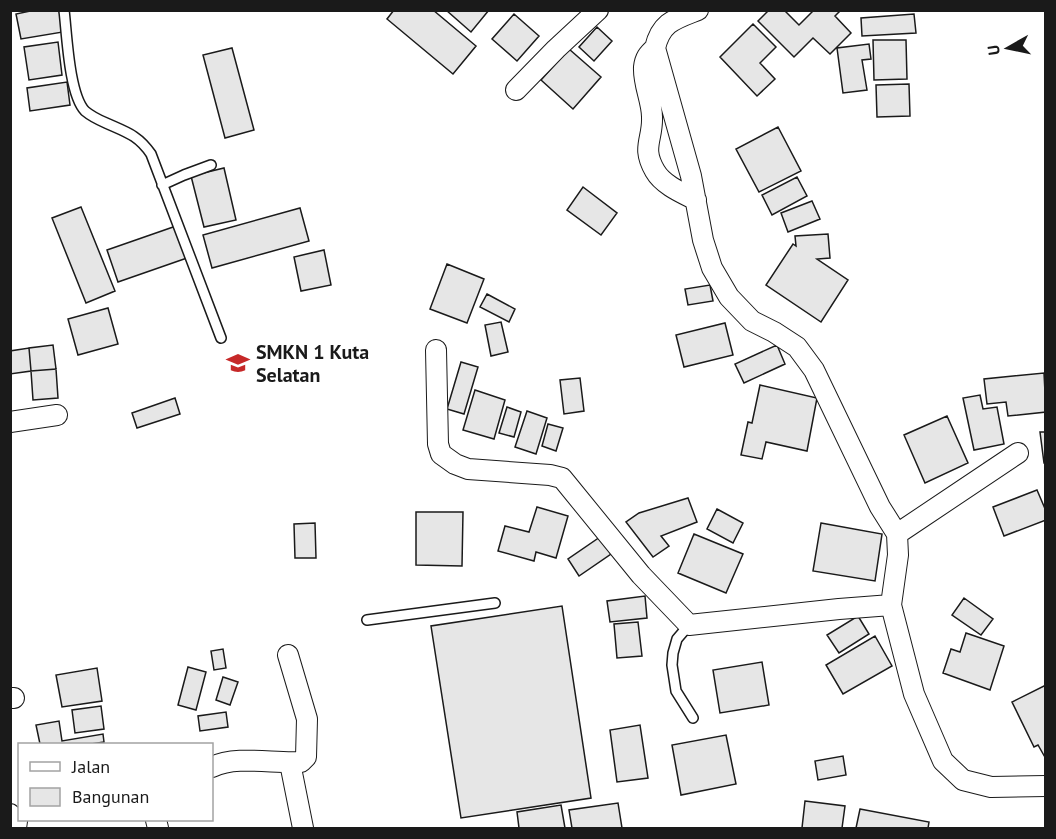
<svg xmlns="http://www.w3.org/2000/svg" width="1056" height="839" font-family="'PT Sans',sans-serif">
	<style>
		.building { fill: #e6e6e6; stroke: #1a1a1a; stroke-width: 1.5 }
		.lines { fill: none; stroke-linecap: round; stroke-linejoin: round }
		.service-casing { stroke: #1a1a1a; stroke-width: 12 }
		.minor-casing { stroke: #1a1a1a; stroke-width: 22 }
		.service { stroke: #fff; stroke-width: 9 }
		.minor { stroke: #fff; stroke-width: 20 }
		.labels { text-anchor: middle; stroke-width: 4.5; stroke-linejoin: round; paint-order: stroke }
		.poi-label { font-size: 20px; font-weight: bold; fill: #1a1a1a; stroke: #fff; text-anchor: start }
	</style>
	<rect width="100%" height="100%" fill="#fff"/>
	<path class="building" d="M35,10H59L63,32L21,39L16,14Z
		M394,10H433L476,46L453,74L387,19Z
		M446,10H489L471,32Z
		M769,10H784L799,25L814,10H841L835,16L851,33L830,54L813,38L794,57L758,21Z
		M514,14L539,36L517,61L492,39Z
		M914,14L916,33L862,36L861,18Z
		M753,24L776,47L760,63L775,79L757,96L720,57Z
		M597,27L612,41L594,61L579,47Z
		M873,40H906L907,79L874,80Z
		M58,42L62,75L29,80L24,47Z
		M869,44L871,59L862,60L867,90L843,93L837,48Z
		M232,48L254,130L225,138L203,55Z
		M569,49L601,77L573,109L541,80Z
		M67,82L70,105L30,111L27,88Z
		M909,84L910,116L877,117L876,85Z
		M778,127L801,171L759,192L736,149Z
		M224,168L236,220L204,227L191,176Z
		M797,177L807,196L772,215L762,195Z
		M583,187L617,213L601,235L567,210Z
		M812,201L820,219L788,232L781,213Z
		M81,207L115,291L86,303L52,218Z
		M300,208L309,241L212,268L203,235Z
		M176,226L187,258L118,282L107,250Z
		M828,234L830,258L817,259L848,280L821,322L766,285L793,244L796,246L795,236Z
		M324,250L331,285L301,291L294,257Z
		M447,264L484,279L467,323L430,309Z
		M710,285L713,301L688,305L685,289Z
		M487,294L515,309L509,322L480,307Z
		M108,308L118,344L78,355L68,319Z
		M501,322L508,352L491,356L485,325Z
		M725,323L733,355L684,367L676,335Z
		M53,345L56,369L31,371L29,348Z
		M777,345L785,364L744,383L735,364Z
		M29,348L31,371L10,374V351Z
		M461,362L478,367L464,414L447,409Z
		M56,369L58,398L33,400L31,371Z
		M1044,373L1046,412L1008,416L1006,402L987,404L984,379Z
		M580,378L584,411L564,414L560,380Z
		M760,385L817,398L807,451L766,442L762,459L741,455L748,422L752,423Z
		M475,390L505,400L494,439L463,430Z
		M980,395L983,409L997,407L1004,444L974,450L963,398Z
		M175,398L180,414L137,428L132,413Z
		M507,407L521,412L514,437L499,433Z
		M527,411L547,418L536,454L515,447Z
		M947,416L968,463L925,483L904,435Z
		M548,424L563,428L556,451L542,446Z
		M1040,432H1046V463H1044Z
		M1037,490L1046,511V520L1004,536L993,507Z
		M688,498L697,522L661,536L669,546L653,557L626,522L639,513Z
		M537,507L568,516L556,558L536,552L534,561L498,551L505,526L529,532Z
		M717,509L743,523L733,543L707,529Z
		M416,512H463L462,566L416,565Z
		M315,523L316,558H295L294,524Z
		M821,523L882,534L875,581L813,571Z
		M694,534L743,554L726,593L678,573Z
		M600,537L611,554L579,576L568,559Z
		M645,596L647,618L610,622L607,601Z
		M964,598L993,619L981,635L952,615Z
		M562,606L591,798L461,818L431,626Z
		M858,616L869,634L839,653L827,635Z
		M638,622L642,656L617,658L614,624Z
		M966,633L1004,646L990,690L943,673L951,649L960,652Z
		M875,636L892,666L843,694L826,665Z
		M223,649L226,668L214,670L211,651Z
		M762,662L769,705L720,713L713,670Z
		M188,667L206,672L196,710L178,705Z
		M97,668L102,701L62,707L56,675Z
		M223,677L238,682L230,705L216,700Z
		M1046,685V759L1038,745L1034,747L1012,702Z
		M101,706L104,729L75,733L72,710Z
		M226,712L228,727L200,731L198,716Z
		M59,721L62,741L103,734L104,742L91,744H40L36,725Z
		M640,725L648,778L617,782L610,730Z
		M726,735L736,784L681,795L672,745Z
		M843,756L846,775L818,780L815,761Z
		M805,801L845,806L842,828H802Z
		M618,803L622,828H572L569,810Z
		M561,805L565,828H519L517,812Z
		M860,809L929,822L928,828H856Z"/>
	<g class="lines">
		<g class="service-casing">
			<path id="service" d="M64,10C67,35 69,94 85,111C91,116 99,120 106,123C126,132 138,135 151,154L221,338
				M162,185L184,175L211,165
				M367,620L495,603
				M689,625L677,639L673,653L672,665L676,691L693,718"/>
		</g>
		<g class="minor-casing">
			<path id="minor" d="M698,10C675,19 661,22 655,48L691,176L703,240L712,268L729,297L752,321L774,332L797,347L814,370L880,507L897,534
				M655,48C648,54 645,58 644,67C643,84 652,101 652,117C653,140 641,147 655,171C663,185 682,193 696,200
				M516,90L556,49L598,10
				M436,350L438,444L441,454L455,464L468,469L550,475L562,478L641,575L689,625L839,609L891,605L914,694L943,761L963,780L991,787L1046,786
				M10,422L57,415
				M891,605L898,555L897,534L1018,453
				M10,698H14
				M290,763L303,828
				M212,767C237,755 274,764 301,762L306,757L307,719L288,655
				M10,814L17,821L16,828
				M156,820L158,828"/>
		</g>
		<use href="#service" class="service"/>
		<use href="#minor" class="minor"/>
	</g>
	<defs>
		<g id="school-bare" transform="scale(1.8)"><path d="M0-5L7-2L0 1L-7-2ZM-4 1L0 2.5L4 1V4Q0 6-4 4Z" fill="#c62828" stroke="#fff" stroke-width="2.5" paint-order="stroke"/></g>
	</defs>
	<g fill-rule="evenodd">
		<use href="#school-bare" x="238" y="363"/>
	</g>
	<g class="labels">
		<g class="poi-label">
			<text x="256" y="359">SMKN 1 Kuta<tspan x="256" dy="23">Selatan</tspan></text>
		</g>
	</g>
	<rect width="1056" height="839" fill="none" stroke="#1a1a1a" stroke-width="24"/>
	<rect x="18" y="743" width="195" height="78" fill="#ffffff" stroke="#a3a3a3" stroke-width="1.5"/>
	<rect x="30" y="762" width="30" height="9" fill="#ffffff" stroke="#a3a3a3" stroke-width="1.5"/>
	<text x="72" y="773" font-size="18" fill="#1a1a1a">Jalan</text>
	<rect x="30" y="788" width="30" height="18" fill="#e6e6e6" stroke="#a3a3a3" stroke-width="1.5"/>
	<text x="72" y="803" font-size="18" fill="#1a1a1a">Bangunan</text>
	<g transform="translate(1008 48) rotate(261)" stroke="#ffffff" stroke-width="4.5" paint-order="stroke">
	<path d="M0-4.5L10 22L0 15L-10 22Z" fill="#1a1a1a"/>
	<text y="-9" font-size="16" font-weight="bold" text-anchor="middle" fill="#1a1a1a">U</text>
	</g>
</svg>
